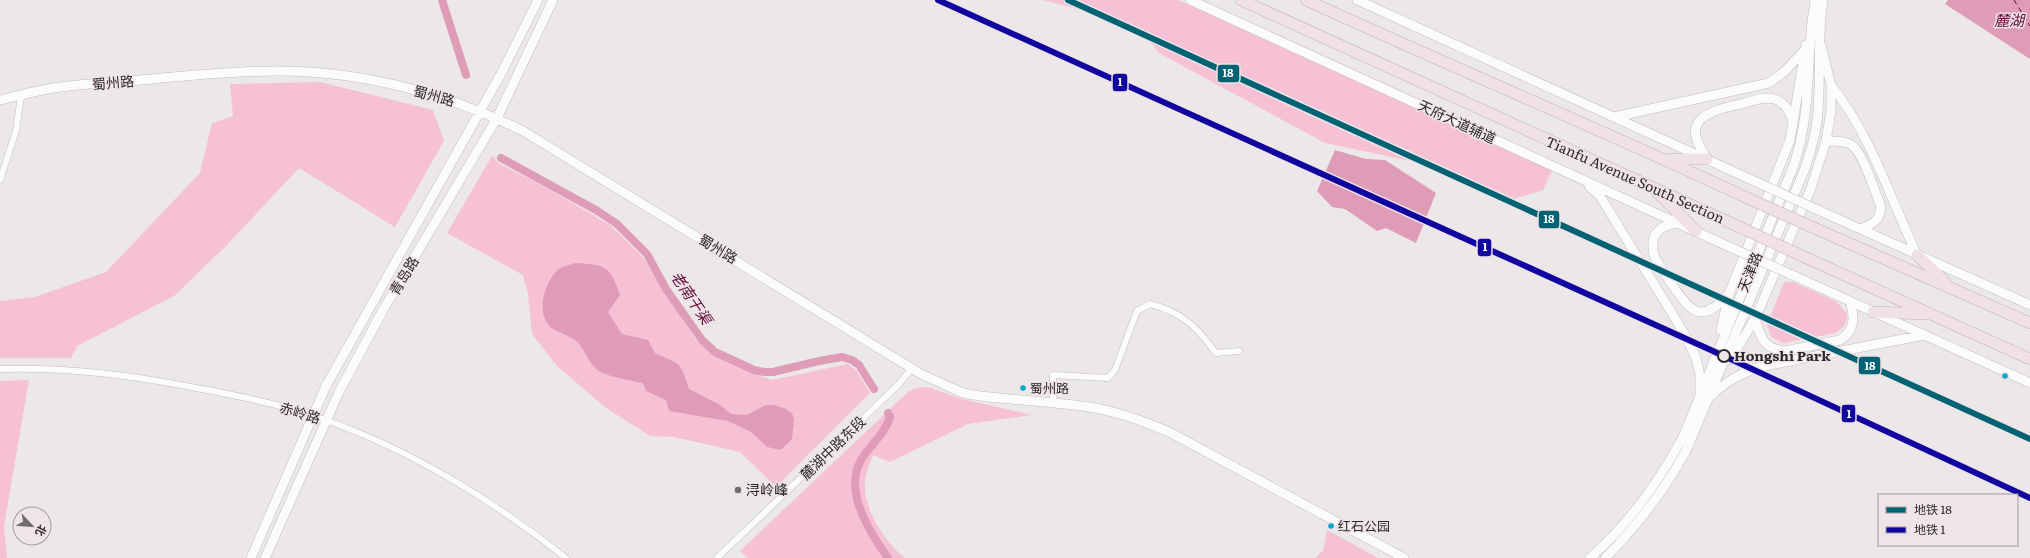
<svg xmlns="http://www.w3.org/2000/svg" width="2030" height="558" font-family="Literata,'Noto Sans SC',serif">
	<style>
		.green { fill: #f6c0d5 }
		.water { fill: #df9cb7 }
		.lines { fill: none; stroke-linecap: round; stroke-linejoin: round }
		.canal { stroke: #df9cb7; stroke-width: 8 }
		.ferry { stroke: #610c39; stroke-width: 1; stroke-dasharray: 5 4; stroke-linecap: butt }
		.street-casing { stroke: #c2bebf; stroke-width: 7 }
		.secondary-casing { stroke: #c2bebf; stroke-width: 10 }
		.highway-casing { stroke: #bfb0b6; stroke-width: 12 }
		.street { stroke: #fcfbfc; stroke-width: 6 }
		.secondary { stroke: #fcfbfc; stroke-width: 9 }
		.highway { stroke: #efe1e6; stroke-width: 11 }
		.secondary-bridge-casing { stroke: #c2bebf; stroke-width: 10; stroke-linecap: butt }
		.highway-bridge-casing { stroke: #bfb0b6; stroke-width: 12; stroke-linecap: butt }
		.secondary-bridge { stroke: #fcfbfc; stroke-width: 9 }
		.highway-bridge { stroke: #efe1e6; stroke-width: 11 }
		.metro-1-casing { stroke: #efe4e8; stroke-width: 9 }
		.metro-2-casing { stroke: #efe4e8; stroke-width: 9 }
		.metro-1 { stroke: #006272; stroke-width: 6 }
		.metro-2 { stroke: #10069f; stroke-width: 6 }
		.stop-dot { fill: #efe4e8; stroke: #2e2a2c; stroke-width: 2 }
		.bus-dot { fill: #00a9ce; stroke: #efe4e8; stroke-width: 1.5 }
		.poi-dot { fill: #706c6e; stroke: #efe4e8; stroke-width: 1.5 }
		.labels { text-anchor: middle; stroke-width: 3; stroke-linejoin: round; paint-order: stroke }
		.bus-label { font-size: 13px; fill: #2e2a2c; stroke: #efe4e8; text-anchor: start }
		.street-label { font-size: 14px; fill: #2e2a2c; stroke: #efe4e8 }
		.stop-label { font-size: 14px; font-weight: bold; fill: #2e2a2c; stroke: #efe4e8; text-anchor: start }
		.poi-label { font-size: 14px; fill: #2e2a2c; stroke: #efe4e8; text-anchor: start }
		.water-label { font-size: 15px; font-style: italic; fill: #610c39; stroke: #efe4e8 }
		.line-badge { stroke: #efe4e8; stroke-width: 1.5 }
		.badge-label { font-size: 11px; text-anchor: middle; font-weight: bold; fill: #fff }
	</style>
	<rect width="100%" height="100%" fill="#ece7e9"/>
	<path class="green" d="M1043,0H1178L1552,170L1543,190L1508,201L1425,164L1325,143L1159,53L1146,35L1102,15Z
		M320,82L433,110L444,141L395,227L299,168L225,247L174,296L77,346L71,358H0V301L35,297L106,272L200,173L212,123L233,116L230,84Z
		M492,156L500,164L547,188L610,225L642,256L696,340L712,354L749,372L772,380L848,364L856,370L870,393L776,487L740,452L674,437L650,436L606,408L557,366L532,334L528,294L523,275L447,233Z
		M1784,282H1793L1837,302L1846,313L1847,319L1844,326L1836,333L1784,343L1772,338L1767,325Z
		M29,380L4,526L7,558H0V381Z
		M920,387L931,388L962,399L1032,415L968,424L890,462L873,455C871,462 867,469 866,475C859,504 884,542 905,558H748L740,551L909,391Z
		M1327,530L1378,558H1315L1323,551Z"/>
	<path class="water" d="M1948,0H2030V59L1945,4Z
		M1335,150L1366,159L1385,160L1436,193L1416,243L1386,228L1377,231L1345,209L1332,207L1317,191Z
		M576,263C606,265 610,266 620,295L608,312L622,334L648,340L655,353C681,365 680,361 689,389L720,405L731,414L747,415L766,405H774L784,408L792,413L794,420L792,439L781,450L767,447L751,432L728,421L669,411L666,400L646,391L643,383C629,380 612,378 599,371C589,365 587,353 579,344C573,336 561,334 553,329C534,316 544,281 559,269C564,266 571,264 576,263Z"/>
	<g class="lines">
		<path class="canal" d="M442,0L466,75
			M501,158L596,210L617,224L647,254L666,289L702,340L715,352L754,370L764,372H773L819,361L842,357L852,360L859,365L874,389
			M888,413L890,417C885,434 870,445 861,460C843,491 870,533 888,558"/>
		<path class="ferry" d="M2014,0L2030,26"/>
		<g class="street-casing">
			<path id="street" d="M0,180L16,131L21,96
				M0,369C63,367 124,374 186,386C229,394 272,402 314,416C407,447 490,498 566,558
				M1053,403V375L1108,378L1115,370L1137,311L1150,304C1182,312 1197,327 1216,353L1239,351
				M717,558L898,385L911,369"/>
		</g>
		<g class="secondary-casing">
			<path id="secondary" d="M1190,0L1723,244
				M1357,0L1752,180
				M1831,85C1871,135 1890,198 1917,255
				M0,100C18,96 35,91 53,88C89,83 125,82 161,78C198,75 236,71 273,71C358,70 447,93 523,131L921,374L963,393L974,395C1014,401 1055,401 1095,408C1122,413 1146,422 1171,433L1404,558
				M1614,117L1769,83L1784,72L1804,51
				M1826,141C1834,141 1842,140 1850,144C1863,151 1874,190 1880,204C1883,219 1872,225 1860,229
				M1707,159C1704,153 1699,147 1697,140C1687,114 1724,108 1741,104C1751,101 1764,96 1774,99C1785,102 1790,112 1793,121
				M1589,186L1600,196L1684,333L1696,358L1700,375V389
				M1818,210L2030,305
				M1677,223C1655,226 1649,239 1655,258C1664,271 1685,311 1700,312C1712,313 1721,301 1729,294
				M1790,274L2030,383
				M1755,319C1761,338 1763,348 1785,351L1840,340C1855,330 1855,318 1850,302
				M1721,330L1729,294L1790,140L1806,45
				M1730,360L1755,319L1811,188L1826,141L1831,111V85L1821,45
				M1712,395C1726,381 1741,374 1759,367L1924,335
				M251,558L326,386L502,72L538,0
				M265,558L339,392L383,310L497,118L553,0
				M1590,558C1629,524 1660,480 1684,435L1794,165C1809,118 1807,82 1811,34C1811,22 1814,11 1815,0
				M1605,558C1637,526 1664,491 1686,451L1804,171C1811,151 1817,132 1818,111C1821,74 1817,37 1823,0"/>
		</g>
		<g class="highway-casing">
			<path id="highway" d="M1241,0L1733,224
				M1306,0C1452,67 1600,129 1745,197
				M1669,159H1707
				M1657,192L1696,231
				M1812,227L2030,323
				M1800,255L2030,359
				M1917,255L1945,282
				M1873,312L1928,314"/>
		</g>
		<use href="#street" class="street"/>
		<use href="#secondary" class="secondary"/>
		<use href="#highway" class="highway"/>
		<g class="secondary-bridge-casing">
			<path id="secondary-bridge" d="M1752,180L1818,210
				M1723,244L1790,274"/>
		</g>
		<g class="highway-bridge-casing">
			<path id="highway-bridge" d="M1745,197L1812,227
				M1733,224L1800,255"/>
		</g>
		<use href="#secondary-bridge" class="secondary-bridge"/>
		<use href="#highway-bridge" class="highway-bridge"/>
		<g class="metro-1-casing">
			<path id="metro-1" d="M1068,0L2030,439"/>
		</g>
		<g class="metro-2-casing">
			<path id="metro-2" d="M938,0L1724,356L2030,498"/>
		</g>
		<use href="#metro-1" class="metro-1"/>
		<use href="#metro-2" class="metro-2"/>
	</g>
	<circle class="stop-dot" cx="1724" cy="356" r="6"/>
	<g class="bus-dot">
		<circle cx="2005" cy="376" r="3.5"/>
		<circle cx="1023" cy="388" r="3.5"/>
		<circle cx="1331" cy="526" r="3.5"/>
	</g>
	<circle class="poi-dot" cx="738" cy="490" r="4"/>
	<g class="labels">
		<g class="bus-label">
			<text x="1030" y="393">蜀州路</text>
			<text x="1338" y="531">红石公园</text>
		</g>
		<g class="street-label">
			<text transform="translate(113 83) rotate(-5)" y="5">蜀州路</text>
			<text transform="translate(434 96) rotate(15)" y="5">蜀州路</text>
			<text transform="translate(1457 122) rotate(25)" y="5">天府大道辅道</text>
			<text transform="translate(1635 180) rotate(24)" y="5">Tianfu Avenue South Section</text>
			<text transform="translate(718 249) rotate(31)" y="5">蜀州路</text>
			<text transform="translate(1750 272) rotate(-68)" y="5">天津路</text>
			<text transform="translate(404 276) rotate(-59)" y="5">青岛路</text>
			<text transform="translate(300 413) rotate(17)" y="5">赤岭路</text>
			<text transform="translate(833 448) rotate(-44)" y="5">麓湖中路东段</text>
		</g>
		<g class="stop-label">
			<text x="1734" y="361">Hongshi Park</text>
		</g>
		<g class="poi-label">
			<text x="746" y="495">浔岭峰</text>
		</g>
		<g class="water-label">
			<text x="2009" y="26">麓湖</text>
			<text transform="translate(691 298) rotate(56)" y="5">老南干渠</text>
		</g>
	</g>
	<g class="line-badge">
		<rect x="1217" y="64" width="23" height="19" rx="4" fill="#006272"/>
		<rect x="1112" y="73" width="16" height="19" rx="4" fill="#10069f"/>
		<rect x="1538" y="210" width="22" height="19" rx="4" fill="#006272"/>
		<rect x="1477" y="238" width="15" height="19" rx="4" fill="#10069f"/>
		<rect x="1858" y="356" width="23" height="19" rx="4" fill="#006272"/>
		<rect x="1841" y="404" width="15" height="19" rx="4" fill="#10069f"/>
	</g>
	<g class="badge-label">
		<text x="1228" y="77">18</text>
		<text x="1120" y="86">1</text>
		<text x="1549" y="223">18</text>
		<text x="1485" y="251">1</text>
		<text x="1870" y="370">18</text>
		<text x="1849" y="418">1</text>
	</g>
	<rect x="1878" y="494" width="140" height="52" fill="#efe4e8" stroke="#a29a9d"/>
	<rect x="1886" y="507" width="20" height="6" fill="#006272" stroke="#a29a9d"/>
	<text x="1914" y="514" font-size="12" fill="#2e2a2c">地铁 18</text>
	<rect x="1886" y="527" width="20" height="6" fill="#10069f" stroke="#a29a9d"/>
	<text x="1914" y="534" font-size="12" fill="#2e2a2c">地铁 1</text>
	<g transform="translate(32 526) rotate(116)"><circle r="19" fill="#efe4e8" stroke="#a29a9d"/>
	<path d="M0-3L7 15L0 10L-7 15Z" fill="#706c6e"/>
	<text y="-6" font-size="11" font-weight="bold" text-anchor="middle" fill="#2e2a2c">北</text>
	</g>
</svg>
